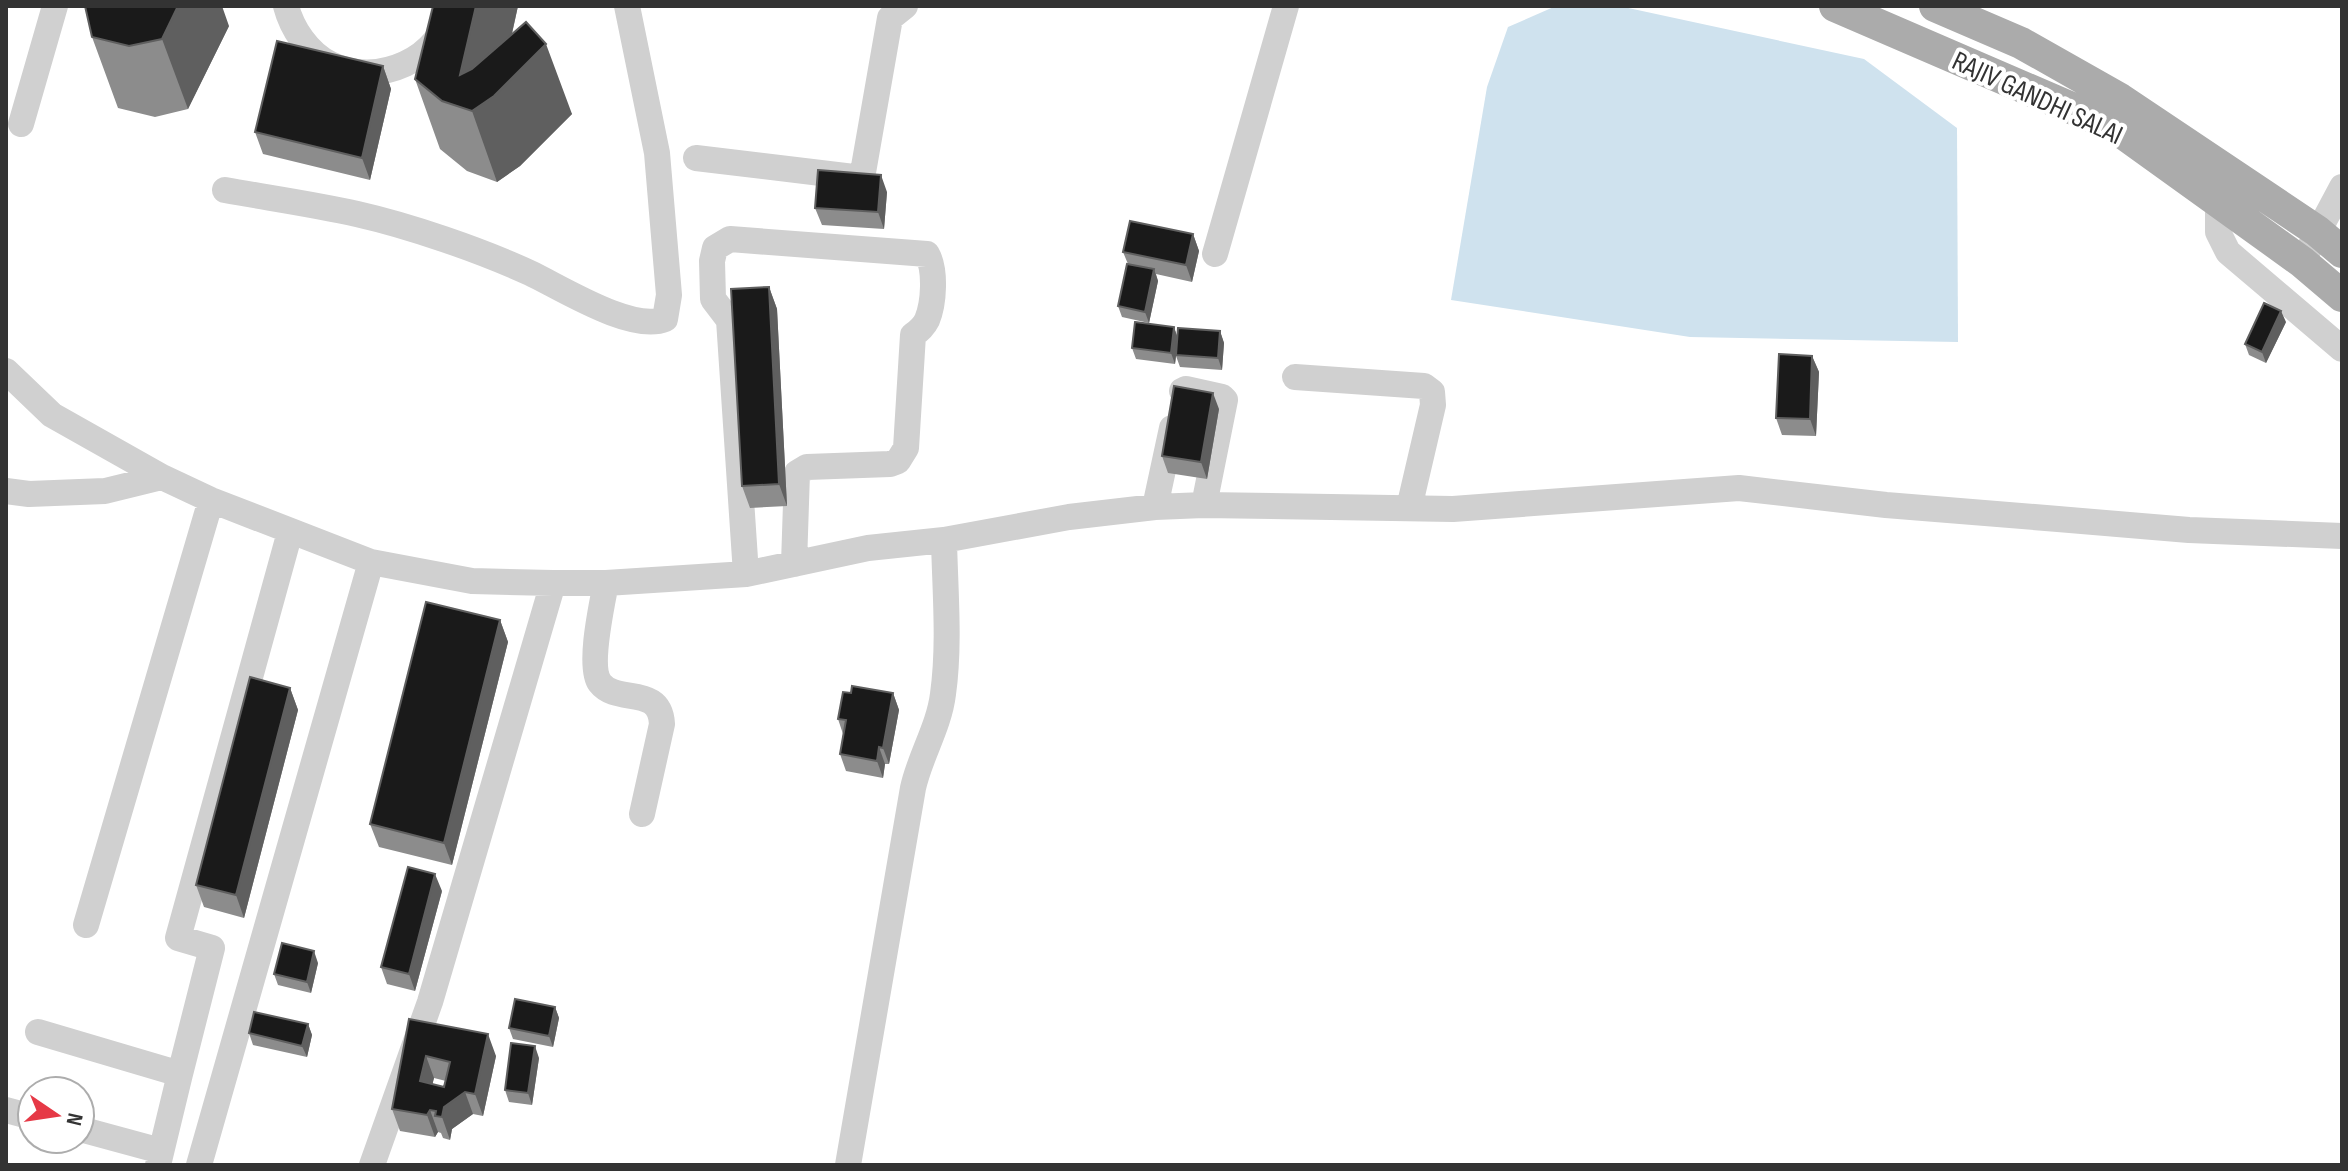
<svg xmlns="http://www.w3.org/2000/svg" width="2348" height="1171" font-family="'Sofia Sans Condensed',sans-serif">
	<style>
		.water { fill: #cfe2ee }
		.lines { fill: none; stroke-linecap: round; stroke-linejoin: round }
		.minor { stroke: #d0d0d0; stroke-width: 26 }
		.major { stroke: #ababab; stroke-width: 32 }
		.wall { fill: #8c8c8c; fill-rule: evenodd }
		.shaded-wall { fill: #5f5f5f }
		.building { fill: #1a1a1a; stroke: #5f5f5f; stroke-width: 2; fill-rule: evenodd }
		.labels { text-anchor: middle; stroke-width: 8; stroke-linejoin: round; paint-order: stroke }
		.street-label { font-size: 28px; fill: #333; stroke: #fff }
	</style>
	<rect width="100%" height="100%" fill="#fff"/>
	<path class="water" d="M1556,6H1619L1864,59L1957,128L1958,342L1690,337L1451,300L1487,87L1508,27Z"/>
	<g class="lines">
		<path class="minor" d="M286,6C292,29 308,53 330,64C377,88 443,59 451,6
			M21,124L55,6
			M696,158L862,178L890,18L905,6
			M225,190C269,198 313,204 357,214C410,226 480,250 530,273C560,287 632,333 665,319L669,295L657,153L627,6
			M2218,202V232L2228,252L2342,349
			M1215,254L1286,6
			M2302,262L2342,187
			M6,371L52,415L162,477
			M1295,377L1424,386L1432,392L1433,405L1409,508
			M1182,391L1186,389L1222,397L1225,400L1204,505
			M6,491L29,494L105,491L162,477L211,500L371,562L472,581L553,583H606L746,574L868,548L944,540L1069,517L1155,507L1204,505L1453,509L1739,488L1886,505L2058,519L2189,530L2342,536
			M1155,507L1172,428
			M746,574L729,320L713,299L712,261L715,248L730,239L927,254C936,270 934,303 927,320C924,326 919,331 913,335L906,448L898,461L890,464L807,467L797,473L794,564
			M606,583C602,604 588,667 600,683C617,705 660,684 662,724L642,814
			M86,925L211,500
			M38,1032L180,1074L158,1165
			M180,1074L212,948L178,938L290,532
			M6,1110L32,1117
			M80,1129L161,1151
			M199,1165L371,562
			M372,1165L430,1002L553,583
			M848,1165L913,788C920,756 939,727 943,694C950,644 945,590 944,540"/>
		<path class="major" d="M1835,6L2113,126L2302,262L2342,296
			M1935,6L2021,43L2120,99L2317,231L2342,252"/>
	</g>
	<path class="wall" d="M518,6L512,34L572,114L520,166L497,182L467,171L440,149L415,79Z
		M229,26L188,109L155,117L118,108L92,37Z
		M383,66L391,89L370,180L263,154L255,132Z
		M887,192L884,229L822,225L815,208Z
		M1193,234L1199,251L1192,282L1156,274L1158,281L1149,323L1122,317L1118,306L1128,264L1123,252Z
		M769,287L777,309L787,506L750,508L742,486Z
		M2286,322L2266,363L2249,355L2245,344Z
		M1174,327L1177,336L1220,331L1224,343L1222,370L1180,367L1176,356L1175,364L1136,359L1132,348Z
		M1812,356L1819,372L1816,436L1782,435L1776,418Z
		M1219,409L1207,479L1168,473L1162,456Z
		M500,620L508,642L452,865L379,847L370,824Z
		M290,688L298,710L244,918L204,907L196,885Z
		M893,693L899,710L889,764H885L883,778L846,771L840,754L843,734L838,719Z
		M442,891L415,991L387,984L381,967Z
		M318,963L311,993L278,985L274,974Z
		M555,1007L559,1018L553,1047L513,1039L509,1028Z
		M409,1019L496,1056L483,1116L473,1114L452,1129L450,1140L443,1138L441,1133L438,1132L435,1137L400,1131L392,1109ZM434,1078L446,1081L444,1087L432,1084Z
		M308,1024L312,1035L307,1057L253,1045L249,1033Z
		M539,1058L532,1105L509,1102L505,1090Z"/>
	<path class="shaded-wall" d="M178,6H222L229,26L188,109L162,39Z
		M476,6H518L499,91L546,44L572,114L520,166L497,182L472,111L460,75Z
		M383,66L391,89L370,180L362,158Z
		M881,175L887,192L884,229L878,212Z
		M1193,234L1199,251L1192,282L1186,265Z
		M1154,269L1158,281L1149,323L1145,312Z
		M769,287L777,309L787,506L779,484Z
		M2281,311L2286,322L2266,363L2262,352Z
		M1174,327L1178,339L1175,364L1171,353Z
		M1220,331L1224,343L1222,370L1218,358Z
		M1812,356L1819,372L1816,436L1810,419Z
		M1213,393L1219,409L1207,479L1201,462Z
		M500,620L508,642L452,865L444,843Z
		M290,688L298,710L244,918L236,895Z
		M893,693L899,710L889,764L883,748Z
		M879,747L885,764L883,778L877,761Z
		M435,874L442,891L415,991L409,974Z
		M314,951L318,963L311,993L307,982Z
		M555,1007L559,1018L553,1047L549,1036Z
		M308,1024L312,1035L307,1057L302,1046Z
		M488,1034L496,1056L483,1116L475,1094Z
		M535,1046L539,1058L532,1105L528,1093Z
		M426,1056L434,1078L428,1103L420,1081Z
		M465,1092L473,1114L452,1129L450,1140L442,1117L444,1107Z
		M430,1110L438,1132L435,1137L427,1115Z"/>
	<path class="building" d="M85,6H178L162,39L129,46L92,37Z
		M433,6H476L460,75L472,69L526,22L546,44L494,96L472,111L442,101L415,79Z
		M277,41L383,66L362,158L255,132Z
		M818,170L881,175L878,212L815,208Z
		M1130,221L1193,234L1186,265L1123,252Z
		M1127,264L1154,269L1145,312L1118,306Z
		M769,287L779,484L742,486L731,289Z
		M2264,303L2281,311L2262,352L2245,344Z
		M1135,322L1174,327L1171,353L1132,348Z
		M1178,328L1220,331L1218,358L1176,355Z
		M1779,354L1812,356L1810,419L1776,418Z
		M1174,386L1213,393L1201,462L1162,456Z
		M426,602L500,620L444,843L370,824Z
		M250,677L290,688L236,895L196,885Z
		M852,686L893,693L883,748L879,747L877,761L840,754L846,720L838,719L843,692L851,693Z
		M408,867L435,874L409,974L381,967Z
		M282,943L314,951L307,982L274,974Z
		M515,999L555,1007L549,1036L509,1028Z
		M254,1012L308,1024L302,1046L249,1033Z
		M409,1019L488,1034L475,1094L465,1092L444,1107L442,1117L435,1116L436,1111L430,1110L427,1115L392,1109ZM426,1056L450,1062L444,1087L420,1081Z
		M511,1043L535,1046L528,1093L505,1090Z"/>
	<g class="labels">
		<g class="street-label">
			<text transform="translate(2038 97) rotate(25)" y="10">RAJIV GANDHI SALAI</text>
		</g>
	</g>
	<rect width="2348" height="1171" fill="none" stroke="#333333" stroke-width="16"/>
	<g transform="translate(56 1115) rotate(103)"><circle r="38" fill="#ffffff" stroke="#adadad" stroke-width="2"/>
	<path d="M0-6L14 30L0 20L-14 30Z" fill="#e63946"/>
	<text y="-12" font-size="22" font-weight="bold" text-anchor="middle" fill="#333333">N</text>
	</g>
</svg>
